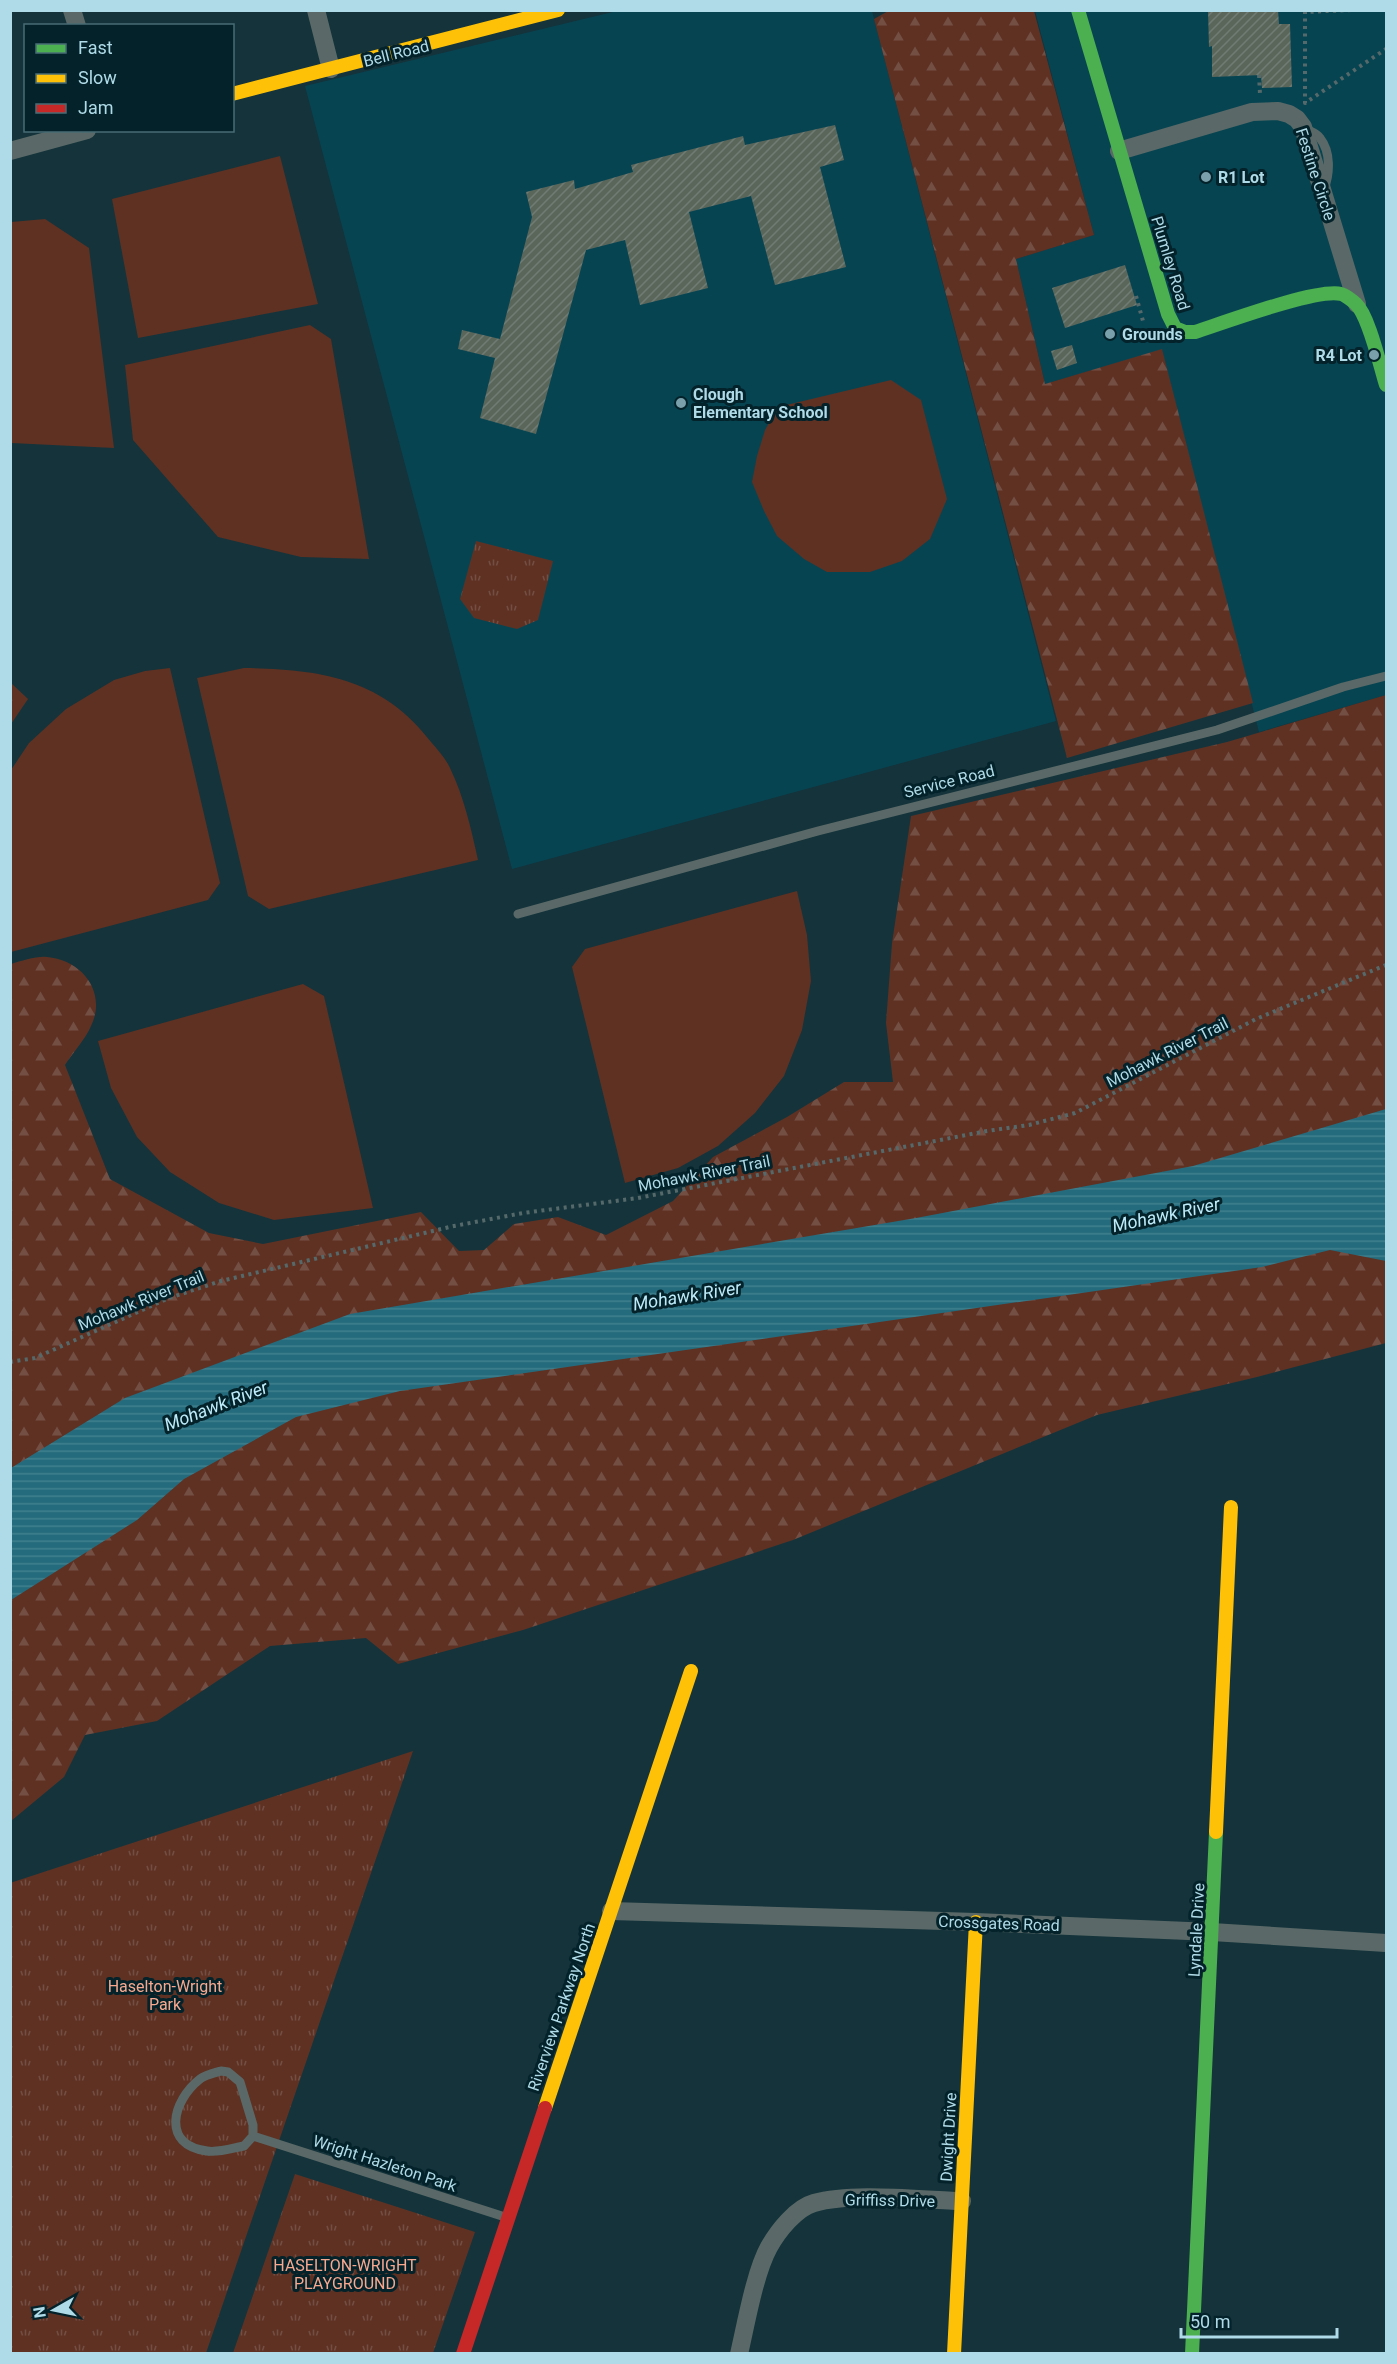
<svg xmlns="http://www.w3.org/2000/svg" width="1397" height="2364" font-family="Roboto,sans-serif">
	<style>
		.built { fill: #074452 }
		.forest { fill: url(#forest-firs) }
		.park { fill: url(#park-tufts) }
		.pitch { fill: #5e3123 }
		.water { fill: url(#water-rules) }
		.building { fill: url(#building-hatch) }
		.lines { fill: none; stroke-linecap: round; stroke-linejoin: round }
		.path { stroke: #56696a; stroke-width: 4; stroke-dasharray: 3 4.5; stroke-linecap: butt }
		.lane { stroke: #5a6967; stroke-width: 9 }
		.street { stroke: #5a6967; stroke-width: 18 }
		.fast { stroke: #4caf50; stroke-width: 14 }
		.slow { stroke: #ffc107; stroke-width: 14 }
		.jam { stroke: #c62828; stroke-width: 14 }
		.poi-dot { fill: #79a0ab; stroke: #03222a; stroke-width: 2 }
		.labels { text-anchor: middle; stroke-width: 6; stroke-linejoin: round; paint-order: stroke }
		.street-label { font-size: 16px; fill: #afdae7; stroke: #03222a }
		.poi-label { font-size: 16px; font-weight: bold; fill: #afdae7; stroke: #03222a; text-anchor: start }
		.park-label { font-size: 16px; fill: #f8a88e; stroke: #03222a }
		.water-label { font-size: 18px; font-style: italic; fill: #bdebf9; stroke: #03222a }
	</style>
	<defs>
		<pattern id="forest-firs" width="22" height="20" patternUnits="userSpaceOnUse" patternTransform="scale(1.5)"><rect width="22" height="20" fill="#5e3123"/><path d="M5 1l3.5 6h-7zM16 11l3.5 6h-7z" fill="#734e43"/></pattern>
		<pattern id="park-tufts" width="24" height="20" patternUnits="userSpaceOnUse" patternTransform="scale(1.5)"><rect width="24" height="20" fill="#5e3123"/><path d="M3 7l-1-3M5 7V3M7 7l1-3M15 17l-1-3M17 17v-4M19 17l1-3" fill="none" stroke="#734e43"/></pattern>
		<pattern id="water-rules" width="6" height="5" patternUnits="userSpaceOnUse" patternTransform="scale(1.5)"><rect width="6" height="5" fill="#246b7d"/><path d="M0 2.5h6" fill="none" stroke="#41808f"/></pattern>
		<pattern id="building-hatch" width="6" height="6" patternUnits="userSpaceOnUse" patternTransform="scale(1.5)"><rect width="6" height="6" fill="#5b665b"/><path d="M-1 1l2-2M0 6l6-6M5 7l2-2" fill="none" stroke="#707b73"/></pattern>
	</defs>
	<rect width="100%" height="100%" fill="#14333b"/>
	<path class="built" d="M617,11H872L1056,721L512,869L305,86Z
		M1035,11H1386V695L1259,732L1162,350L1045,384L1016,259L1094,235Z"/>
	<path class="forest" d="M890,10L1034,11L1094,235L1016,259L1045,384L1162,349L1253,703L1067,758L874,19Z
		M11,683L28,699L11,724Z
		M1386,695V1343L1257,1377L1097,1415L793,1540L523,1630L398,1664L366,1638L270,1646L157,1721L85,1735L64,1777L11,1821V964C22,961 36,956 47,957C83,960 107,993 91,1026C85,1040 73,1052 65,1065L110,1179L209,1233L263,1244L421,1212L459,1251L484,1250L514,1224L558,1217L606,1235L673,1201L713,1157L787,1117L844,1082H893L886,1023L892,943L911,816L1227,742Z"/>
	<path class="park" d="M476,541L553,561L538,620L517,629L474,618L460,599Z
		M413,1751L206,2353H11L10,1883Z
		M295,2174L475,2232L433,2353H233Z"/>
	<path class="pitch" d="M280,156L318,304L138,338L112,199Z
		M45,219L89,248L114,448L11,443V222Z
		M310,325L331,339L369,559L301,557L218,537L133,440L125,365Z
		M891,380L921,400L947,499L930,539L902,561L870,572H827L804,559L777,536L764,511L752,482L757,456L765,430L778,407Z
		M170,668L220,883L208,900L11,952V770L29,743L66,709L114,680L145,671Z
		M244,668C319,669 383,678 431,742C438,750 446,759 450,768C464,797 471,828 478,860L269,909L248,896L197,678Z
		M797,891L807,935L811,981L802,1030L784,1076L755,1113L718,1146L678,1168L625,1183L572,967L585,949Z
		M303,984L324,996L373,1208L274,1220L219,1203L170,1172L137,1137L111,1088L98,1041Z"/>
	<path class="water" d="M1386,1109V1261L1330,1250L1262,1267L400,1391L296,1417L184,1479L137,1520L11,1600V1468L125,1398L350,1314L916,1218L1193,1166Z"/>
	<path class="building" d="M1208,10H1278L1279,24H1290L1292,87L1262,88L1261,75L1212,77V46L1209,47Z
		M835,125L844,160L820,167L846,267L775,285L751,196L689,212L708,288L640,305L625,240L586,250L536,434L480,418L495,358L458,349L462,330L500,339L532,217L526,192L574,180L575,189L633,172L631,165L743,136L745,145Z
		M1125,265L1137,305L1065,328L1052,288Z
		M1072,345L1077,363L1057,370L1051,351Z"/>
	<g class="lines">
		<path class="path" d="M1351,10L1305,12V103L1386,49
			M1259,75L1260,94
			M1136,296L1143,321
			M10,1362L35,1358L169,1298L221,1281L454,1226L523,1213L638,1198L987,1131L1029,1125L1075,1113L1256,1019L1386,965"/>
		<path class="lane" d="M1304,128C1309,131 1317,133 1320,138C1331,152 1330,174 1324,189
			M518,914L818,831L1217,730L1343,687L1386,676
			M221,2071L228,2072L240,2082L253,2125V2136L244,2146C233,2148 218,2153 207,2151C161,2145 172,2101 200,2079C205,2075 214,2073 221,2071Z
			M253,2136L505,2217"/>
		<path class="street" d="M72,10L77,26
			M316,10L331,69
			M10,151L87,130
			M1119,151L1252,112L1278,111L1289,114L1297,119L1303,127L1357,304
			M611,1911L976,1922L1212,1932L1386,1943
			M739,2354C746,2324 755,2272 769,2247C778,2231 796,2208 814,2203C853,2192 920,2200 962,2201"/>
		<path class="fast" d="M1078,10L1168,314L1175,328L1185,332H1195C1223,323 1317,288 1341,294C1345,295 1353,301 1356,304C1369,316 1380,366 1386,385
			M1192,2354L1216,1832"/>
		<path class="slow" d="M232,94L558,10
			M1216,1832L1231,1507
			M545,2108L691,1671
			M954,2354L976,1922"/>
		<path class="jam" d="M463,2354L545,2108"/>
	</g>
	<g class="poi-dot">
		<circle cx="1206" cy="177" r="6"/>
		<circle cx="1110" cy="334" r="6"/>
		<circle cx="1374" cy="355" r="6"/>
		<circle cx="681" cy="403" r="6"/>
	</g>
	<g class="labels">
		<g class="street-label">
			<text transform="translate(396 53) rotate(-14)" y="6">Bell Road</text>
			<text transform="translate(1316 174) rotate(72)" y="6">Festine Circle</text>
			<text transform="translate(1171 263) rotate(73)" y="6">Plumley Road</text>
			<text transform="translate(949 781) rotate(-14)" y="6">Service Road</text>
			<text transform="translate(1167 1052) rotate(-27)" y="6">Mohawk River Trail</text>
			<text transform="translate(704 1173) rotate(-11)" y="6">Mohawk River Trail</text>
			<text transform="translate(141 1300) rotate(-22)" y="6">Mohawk River Trail</text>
			<text transform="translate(999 1923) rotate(2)" y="6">Crossgates Road</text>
			<text transform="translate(1196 1930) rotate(-87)" y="6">Lyndale Drive</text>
			<text transform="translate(561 2007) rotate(-71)" y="6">Riverview Parkway North</text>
			<text transform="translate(948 2137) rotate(-87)" y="6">Dwight Drive</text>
			<text transform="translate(385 2163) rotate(18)" y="6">Wright Hazleton Park</text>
			<text transform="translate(890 2200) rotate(1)" y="6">Griffiss Drive</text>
		</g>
		<g class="poi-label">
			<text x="1218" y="183">R1 Lot</text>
			<text x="1122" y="340">Grounds</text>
			<text x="1362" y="361" text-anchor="end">R4 Lot</text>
			<text x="693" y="400">Clough<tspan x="693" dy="18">Elementary School</tspan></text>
		</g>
		<g class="park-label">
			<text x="165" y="1992">Haselton-Wright<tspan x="165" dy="18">Park</tspan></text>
			<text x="345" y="2271">HASELTON-WRIGHT<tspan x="345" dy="18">PLAYGROUND</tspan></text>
		</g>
		<g class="water-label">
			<text transform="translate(1166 1215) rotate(-12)" y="6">Mohawk River</text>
			<text transform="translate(687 1296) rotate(-9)" y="6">Mohawk River</text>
			<text transform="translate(216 1406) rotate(-21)" y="6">Mohawk River</text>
		</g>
	</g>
	<rect width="1397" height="2364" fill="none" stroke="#afdae7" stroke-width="24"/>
	<rect x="24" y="24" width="210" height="108" fill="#03222a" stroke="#486c76" stroke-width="1.5"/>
	<rect x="36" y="44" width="30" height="9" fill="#4caf50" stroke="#486c76" stroke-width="1.5"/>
	<text x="78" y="54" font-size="18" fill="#afdae7">Fast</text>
	<rect x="36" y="74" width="30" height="9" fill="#ffc107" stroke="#486c76" stroke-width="1.5"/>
	<text x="78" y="84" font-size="18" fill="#afdae7">Slow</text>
	<rect x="36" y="104" width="30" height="9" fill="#c62828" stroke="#486c76" stroke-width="1.5"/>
	<text x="78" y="114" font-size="18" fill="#afdae7">Jam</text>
	<g transform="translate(54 2310) rotate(261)" stroke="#03222a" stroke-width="4.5" paint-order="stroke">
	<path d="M0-4.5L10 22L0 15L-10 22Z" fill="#afdae7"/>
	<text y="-9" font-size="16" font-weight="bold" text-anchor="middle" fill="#afdae7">N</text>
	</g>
	<path d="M1181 2328v9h156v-9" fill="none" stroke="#afdae7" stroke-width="3"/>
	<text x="1190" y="2328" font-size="18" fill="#afdae7" stroke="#03222a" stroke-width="4.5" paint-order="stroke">50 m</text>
</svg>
